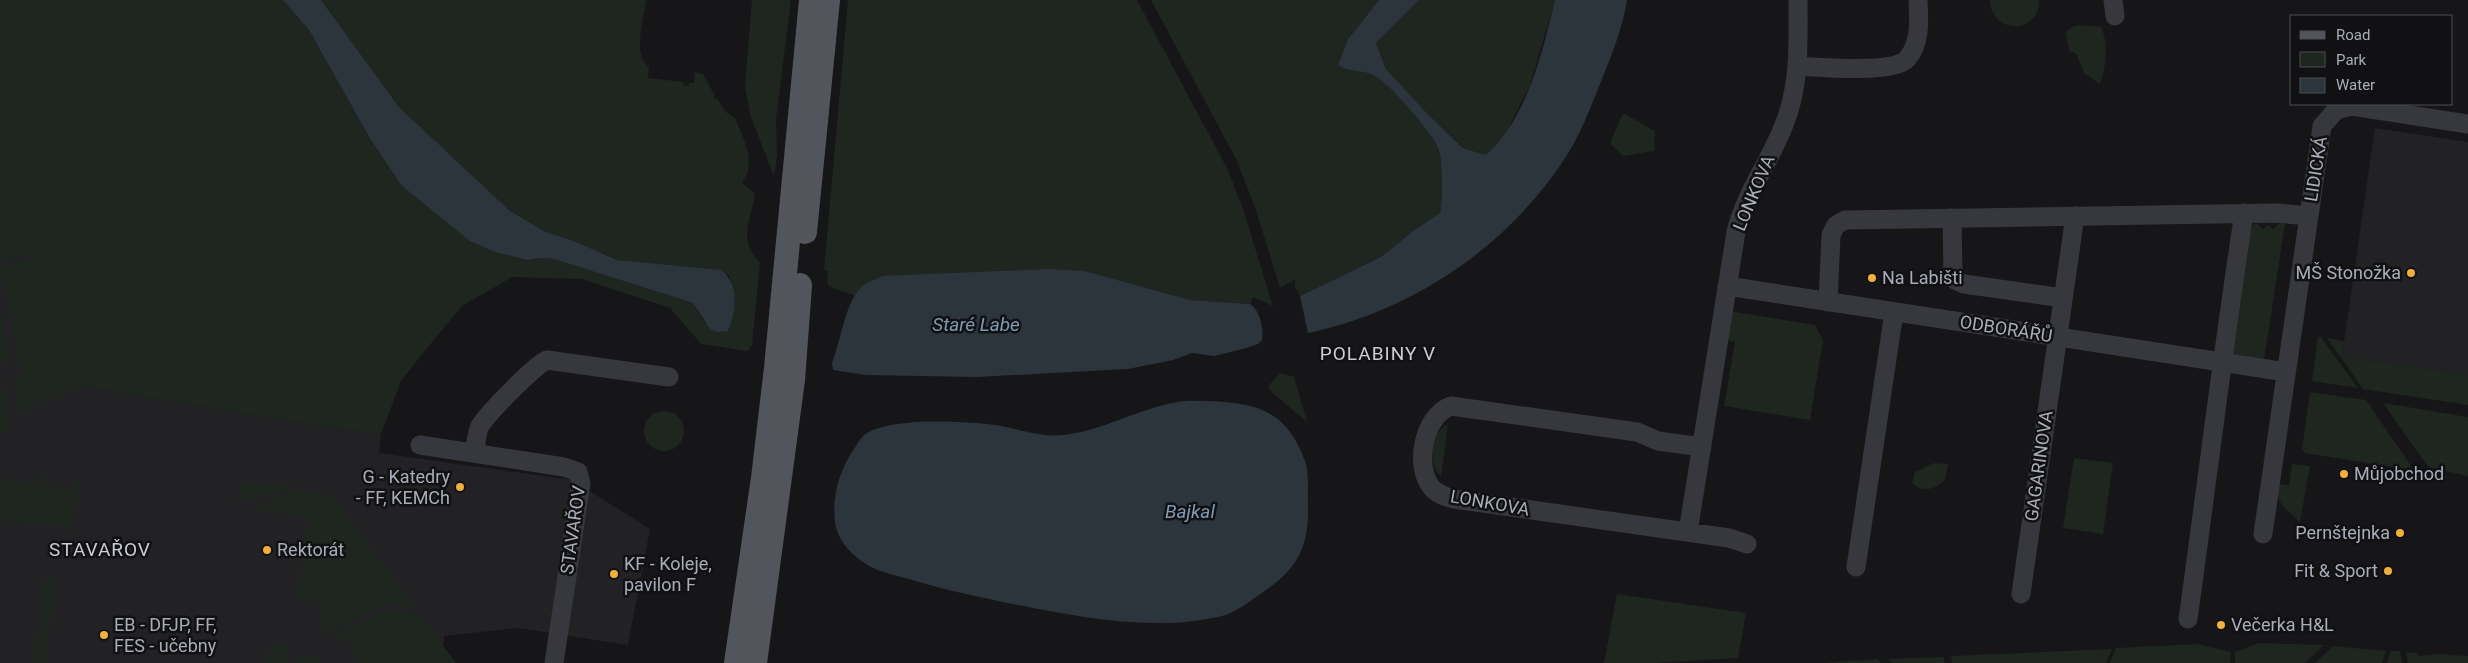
<svg xmlns="http://www.w3.org/2000/svg" width="2468" height="663" font-family="Roboto,sans-serif">
	<style>
		.built { fill: #222225 }
		.green { fill: #1e261f }
		.water { fill: #2c353c }
		.lines { fill: none; stroke-linecap: round; stroke-linejoin: round }
		.minor { stroke: #37383d; stroke-width: 19 }
		.major { stroke: #53555c; stroke-width: 24 }
		.poi-dot { fill: #f2b134; stroke: #111113; stroke-width: 2 }
		.labels { text-anchor: middle; stroke-width: 5; stroke-linejoin: round; paint-order: stroke }
		.street-label { font-size: 18px; fill: #a8adb8; stroke: #111113 }
		.poi-label { font-size: 18px; fill: #a8adb8; stroke: #111113; text-anchor: start }
		.water-label { font-size: 19px; font-style: italic; fill: #7f9bb3; stroke: #111113 }
		.neighbourhood-label { font-size: 19px; letter-spacing: 1px; fill: #c9ccd4; stroke: #111113 }
	</style>
	<rect width="100%" height="100%" fill="#161618"/>
	<path class="built" d="M2375,128L2468,142V375L2342,356Z
		M0,235L36,236L79,386L312,425L381,434L379,453L572,480L650,529L628,645L518,628L444,636L441,663H0Z"/>
	<path class="green" d="M0,0H283L309,30L369,137L401,185L495,252L527,260L539,258L554,259L693,303L705,323L728,331L735,301L729,275L617,260L574,241L546,232L510,211L399,107L321,0H646C644,19 632,55 649,67L648,78L683,82V85L688,86L689,83H694L695,72L703,74L715,96L713,97L716,100H718L726,112L735,118C744,140 757,161 742,183L755,194C751,221 737,238 760,263L752,345L747,351L701,344L670,308L582,279L512,277L462,306L423,353L401,381L381,434L312,425L79,386L21,414L14,381L22,378L0,266L40,258L47,285L40,252L0,260Z
		M752,0H791L776,119L777,156L774,177L750,114L745,86Z
		M848,0H1137L1228,170L1243,209L1273,306L1253,297L1250,304L1190,300L1085,271L864,285L856,296L830,287L827,284L828,271L824,270Z
		M1151,0H1379L1348,39L1339,65C1350,73 1366,69 1378,78C1391,86 1433,134 1438,148C1443,159 1443,201 1440,213L1413,231L1381,257L1300,296L1295,287V279L1280,288L1255,207L1236,159Z
		M1419,0H1555L1530,86L1503,139L1486,155L1464,148L1425,111L1386,69L1376,43Z
		M1990,0H2039C2040,35 1991,35 1990,0Z
		M2079,25L2101,27C2109,43 2106,67 2100,84L2084,73L2076,53L2069,51L2066,32L2072,27Z
		M1623,113L1655,131L1654,151L1623,156L1610,143Z
		M2281,222L2285,224L2264,360L2234,355L2232,353L2250,227L2256,223L2263,229L2268,225L2273,229Z
		M0,307L11,362L0,364Z
		M1729,311L1815,325L1823,340L1810,420L1724,406L1735,342L1725,339Z
		M2318,337H2321L2358,388L2312,381Z
		M2327,338L2344,341L2342,356L2468,375V405L2363,389Z
		M1280,373L1294,377L1307,422L1269,390V385Z
		M0,374L12,430L0,432Z
		M2310,392L2366,400L2413,469L2412,470L2305,453L2302,449Z
		M2383,403L2468,417V476L2429,468Z
		M644 431a20 20 0 1 1 40 0a20 20 0 1 1-40 0Z
		M1448,424L1441,477C1427,461 1428,435 1448,424Z
		M2074,458L2113,463L2103,534L2063,528Z
		M1934,463L1948,464L1945,480C1935,489 1923,494 1912,483L1915,472Z
		M2292,464L2310,466L2300,522C2286,509 2276,505 2277,484L2289,485Z
		M38,473L46,474L45,485L69,489L71,478L80,480L67,554L70,527L0,520V478L37,484Z
		M241,481L273,485L274,481L298,485L237,504Z
		M299,489L333,497L417,609L395,604L387,605L343,624L342,622L336,626L337,627L320,634L324,615L321,614L323,603L300,599L298,595L309,517L253,509Z
		M45,577L53,578L56,583L45,663H34L41,608L38,597L43,589Z
		M1617,594L1746,613L1738,658L1652,663H1604Z
		M390,609L421,616L456,663H362V660L352,658L354,642L333,639L331,636Z
		M271,642L288,645L284,663H267Z
		M2259,643L2324,645L2305,663H2235V652Z
		M2198,644L2231,652L2230,663H2110L2116,648Z
		M2333,646L2386,651L2382,663H2315Z
		M2112,649L2106,663H1952L1951,656Z
		M2391,651H2400L2402,663H2387Z
		M2406,652L2417,653L2418,656L2437,654L2468,656V663H2408Z
		M303,655L312,656L322,663H297Z
		M1944,657V663H1892L1888,659Z
		M1878,659L1881,663H1823Z"/>
	<path class="water" d="M283,0H321L399,107L510,211L546,232L574,241L617,260L721,270C740,284 736,312 728,331L718,332L710,329L693,303L554,259L539,258L527,260L495,252L470,241L401,185L369,137L309,30Z
		M1379,0H1419L1376,43L1386,69L1425,111L1463,148L1486,155C1528,117 1542,53 1555,0H1627C1623,27 1612,54 1602,79C1592,104 1581,133 1567,155C1509,246 1413,311 1308,333L1300,296L1381,257L1413,231L1440,213C1443,201 1443,159 1438,148C1433,134 1391,86 1378,78C1366,69 1350,73 1338,65L1348,39Z
		M1049,269L1085,271L1190,300L1250,304C1260,310 1264,329 1262,340L1258,344L1243,349L1214,356L1192,353L1173,360L1128,369L977,377L866,375L833,370L832,363C841,342 845,298 865,284C870,281 877,279 883,276Z
		M1207,401C1258,403 1286,410 1305,461C1310,475 1307,494 1308,508C1309,548 1296,570 1263,592C1250,601 1237,612 1222,616C1151,633 1073,616 1003,602C970,595 938,588 905,578C894,575 881,572 871,567C854,557 838,543 835,522C832,496 839,471 854,449C858,443 862,435 869,432C896,418 957,421 987,424C1013,426 1036,438 1063,435C1103,431 1139,408 1178,402C1187,400 1198,401 1207,401Z"/>
	<g class="lines">
		<path class="minor" d="M2113,0L2115,16
			M1797,66C1819,67 1893,74 1907,59C1921,43 1919,20 1918,0
			M1952,218L1953,273L1955,280L1964,284L2063,298
			M1727,286L2286,372
			M1828,302L1831,235L1836,225L1845,220L2277,213L2308,216
			M420,445L564,467L578,472L581,483L554,663
			M1702,447L1658,441L1637,432L1451,406C1423,416 1413,468 1433,489C1439,495 1446,497 1454,499L1729,538L1747,544
			M475,453C476,444 476,434 480,426C488,413 534,366 547,360L669,377
			M1688,532L1736,232C1746,190 1775,155 1788,114C1800,77 1798,38 1798,0
			M2263,534L2322,126L2336,110L2352,106L2468,124
			M1856,567L1894,312
			M2021,594L2075,216
			M2188,619C2207,483 2223,348 2244,213"/>
		<path class="major" d="M805,232L828,0
			M736,663L763,478L776,368L811,0
			M755,663L793,380L800,285"/>
	</g>
	<g class="poi-dot">
		<circle cx="2411" cy="273" r="5"/>
		<circle cx="1872" cy="278" r="5"/>
		<circle cx="2344" cy="474" r="5"/>
		<circle cx="460" cy="487" r="5"/>
		<circle cx="2400" cy="533" r="5"/>
		<circle cx="267" cy="550" r="5"/>
		<circle cx="2388" cy="571" r="5"/>
		<circle cx="614" cy="574" r="5"/>
		<circle cx="2221" cy="625" r="5"/>
		<circle cx="104" cy="635" r="5"/>
	</g>
	<g class="labels">
		<g class="street-label">
			<text transform="translate(2316 169) rotate(-81)" y="6">LIDICKÁ</text>
			<text transform="translate(1754 193) rotate(-67)" y="6">LONKOVA</text>
			<text transform="translate(2006 329) rotate(9)" y="6">ODBORÁŘŮ</text>
			<text transform="translate(2039 466) rotate(-82)" y="6">GAGARINOVA</text>
			<text transform="translate(1490 503) rotate(10)" y="6">LONKOVA</text>
			<text transform="translate(573 530) rotate(-82)" y="6">STAVAŘOV</text>
		</g>
		<g class="poi-label">
			<text x="2401" y="279" text-anchor="end">MŠ Stonožka</text>
			<text x="1882" y="284">Na Labišti</text>
			<text x="2354" y="480">Můjobchod</text>
			<text x="450" y="483" text-anchor="end">G - Katedry<tspan x="450" dy="21">- FF, KEMCh</tspan></text>
			<text x="2390" y="539" text-anchor="end">Pernštejnka</text>
			<text x="277" y="556">Rektorát</text>
			<text x="624" y="570">KF - Koleje,<tspan x="624" dy="21">pavilon F</tspan></text>
			<text x="2378" y="577" text-anchor="end">Fit &amp; Sport</text>
			<text x="114" y="631">EB - DFJP, FF,<tspan x="114" dy="21">FES - učebny</tspan></text>
			<text x="2231" y="631">Večerka H&amp;L</text>
		</g>
		<g class="water-label">
			<text x="976" y="331">Staré Labe</text>
			<text x="1190" y="518">Bajkal</text>
		</g>
		<g class="neighbourhood-label">
			<text x="1378" y="360">POLABINY V</text>
			<text x="100" y="556">STAVAŘOV</text>
		</g>
	</g>
	<rect x="2290" y="15" width="162" height="90" fill="#111113" stroke="#4d4f55"/>
	<rect x="2300" y="31" width="25" height="8" fill="#53555c" stroke="#4d4f55"/>
	<text x="2336" y="40" font-size="15" fill="#a8adb8">Road</text>
	<rect x="2300" y="52" width="25" height="15" fill="#1e261f" stroke="#4d4f55"/>
	<text x="2336" y="65" font-size="15" fill="#a8adb8">Park</text>
	<rect x="2300" y="78" width="25" height="15" fill="#2c353c" stroke="#4d4f55"/>
	<text x="2336" y="90" font-size="15" fill="#a8adb8">Water</text>
</svg>
